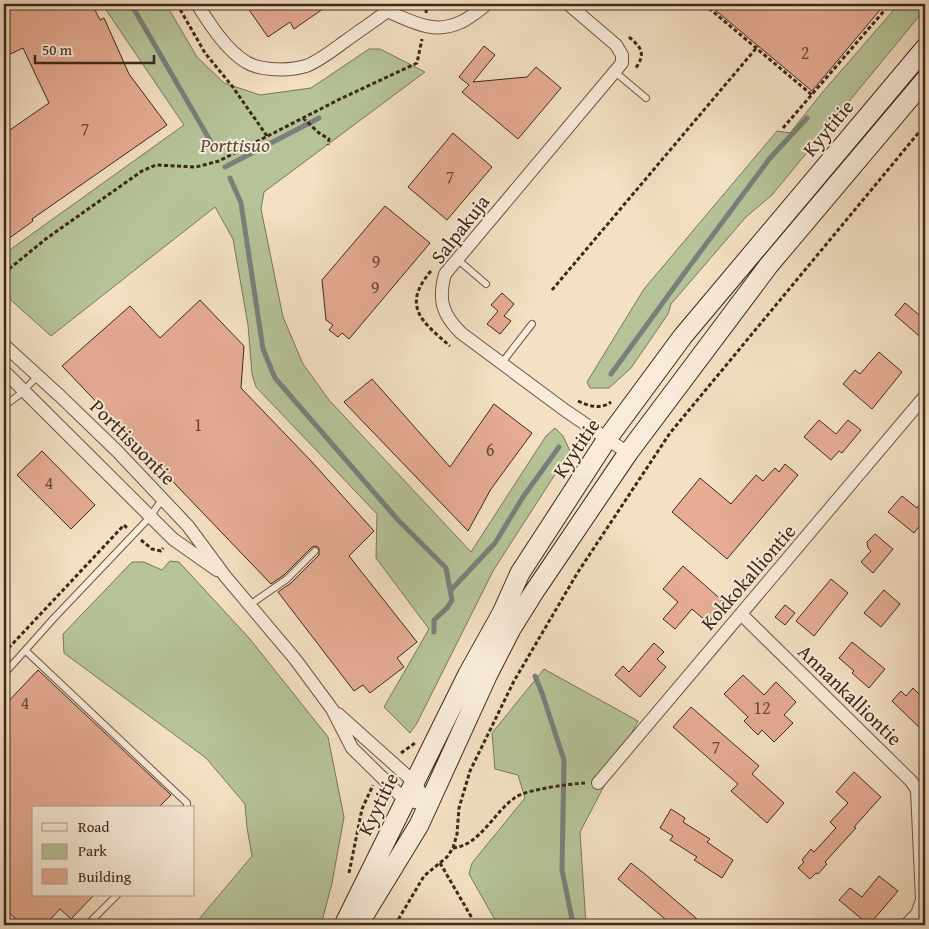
<svg xmlns="http://www.w3.org/2000/svg" width="929" height="929" font-family="'Gentium Book Plus',serif">
	<style>
		.green { fill: #b6c398; stroke: #7a765a }
		.lines { fill: none; stroke-linecap: round; stroke-linejoin: round }
		.stream { stroke: #78807c; stroke-width: 5 }
		.building { fill: #e6ac94; stroke: #3e281b }
		.service-casing { stroke: #6c5645; stroke-width: 8 }
		.minor-casing { stroke: #6c5645; stroke-width: 14 }
		.secondary-casing { stroke: #3e281b; stroke-width: 21 }
		.path { stroke: #3e281b; stroke-width: 3; stroke-dasharray: 4 2.5; stroke-linecap: butt }
		.service { stroke: #f8ebd9; stroke-width: 6 }
		.minor { stroke: #f8ebd9; stroke-width: 12 }
		.secondary { stroke: #f8ebd9; stroke-width: 19 }
		.labels { text-anchor: middle; stroke-width: 4; stroke-linejoin: round; paint-order: stroke }
		.number-label { font-size: 18px; fill: #684939 }
		.street-label { font-size: 20px; fill: #3e281b; stroke: #f8ebd9 }
		.park-label { font-size: 20px; font-style: italic; fill: #5c4f3a; stroke: #f8ebd9 }
	</style>
	<rect width="100%" height="100%" fill="#f4e0c4"/>
	<filter id="stains"><feTurbulence type="fractalNoise" baseFrequency=".004" numOctaves="4"/><feColorMatrix values="0 0 0 0 .2 0 0 0 0 .09 0 0 0 0 .02 0 0 0 .5 -.17"/></filter>
	<radialGradient id="worn" r=".72"><stop offset=".6" stop-color="#630" stop-opacity="0"/><stop offset="1" stop-color="#630" stop-opacity=".3"/></radialGradient>
	<path class="green" d="M102,4H166L197,57L224,83L260,95L311,88L369,49H380L425,72L264,192L261,209L283,317L303,364L329,400L471,552L546,436L555,428L563,436L570,451L493,571L417,723L410,733L384,707L429,629L376,558L377,514L256,387L252,374L248,325L233,239L215,207L51,336L4,294V254L184,125Z
		M899,4H925V9L772,195L746,217L671,304L668,314L631,368L609,388H590L587,382L644,289L777,131L790,133L821,94Z
		M170,561L179,562L249,638L328,737L344,817L332,883L321,925H194L252,856L247,828L245,804L206,758L64,653L63,634L132,562H144L162,570Z
		M544,669L638,721L580,832L586,925H498L469,874L472,863L525,798L518,775L495,769L492,733Z"/>
	<g class="lines">
		<path class="stream" d="M131,4L211,142
			M225,167L319,118
			M230,178L241,203L263,349L275,378L398,520L446,568L452,600L447,608L434,620V632
			M611,374L683,275L770,158L807,118
			M451,590L495,543L523,497L559,447
			M535,676L542,693L564,760L562,870L572,919L571,925"/>
	</g>
	<path class="building" d="M4,4H92L100,20L104,18L129,74L167,125L32,219L33,221L4,242V134L49,103L23,48L4,57Z
		M245,4H330L294,29L290,22L268,37Z
		M708,4H885L812,91Z
		M484,46L495,55L473,82L527,77L536,67L561,88L518,139L462,92L469,85L459,77Z
		M453,133L492,167L447,220L408,187Z
		M385,206L430,243L349,339L342,333L338,337L329,330L333,325L326,320L322,280Z
		M502,293L514,304L504,316L511,321L500,334L487,324L498,311L491,305Z
		M200,300L244,346L241,388L312,462L374,531L349,556L417,642L397,658L404,667L370,693L363,685L354,691L278,592L291,583L319,555V548L316,546L312,547L284,575L271,584L62,366L130,306L160,338Z
		M905,303L925,320V341L895,315Z
		M879,352L902,372L872,409L843,384L855,370L860,374Z
		M372,379L450,467L494,404L532,433L491,489L468,531L344,402Z
		M819,420L836,434L848,420L861,430L842,453L839,451L831,460L804,437Z
		M42,451L95,505L71,529L17,475Z
		M785,464L798,475L727,559L672,512L700,478L731,504L756,475L763,481L775,468L779,472Z
		M902,496L917,508L925,498V519L914,533L888,512Z
		M875,534L893,549L873,573L861,562L871,551L868,548L867,542Z
		M683,566L725,603L708,623L692,609L675,629L663,619L678,602L663,589Z
		M831,579L848,593L814,636L796,621Z
		M884,590L900,604L881,627L864,613Z
		M785,605L795,613L785,625L775,617Z
		M852,642L885,669L869,688L852,673L854,671L839,658Z
		M654,643L664,652L657,659L666,667L640,697L615,675L623,666L629,672Z
		M38,670L171,795L158,808H34V895H94L71,919L60,909L45,925H22L4,908V706Z
		M743,675L764,695L776,682L796,702L784,715L793,723L774,742L762,730L758,735L744,721L748,717L724,694Z
		M913,688L925,700V733L892,701L901,691L906,696Z
		M691,707L759,766L752,774L784,803L767,823L731,791L738,784L673,727Z
		M854,772L881,797L854,827L856,828L825,862L827,864L818,874L816,873L810,879L798,868L804,862L802,860L811,849L814,852L836,828L830,822L848,803L836,792Z
		M671,809L685,818L683,822L710,839L707,842L733,860L722,878L694,860L697,857L670,840L673,836L660,828Z
		M631,863L646,875L704,925H672L618,879Z
		M879,876L898,891L869,925L839,900L850,888L862,897Z"/>
	<g class="lines">
		<g class="service-casing">
			<path id="service" d="M580,14L586,4
				M615,72L646,98
				M457,259L486,284
				M501,364L532,324
				M4,406L19,395L38,376
				M251,604L287,579L315,551
				M26,651L187,803V808
				M4,674L54,618L150,517L163,498
				M87,925L117,895"/>
		</g>
		<g class="minor-casing">
			<path id="minor" d="M197,4C209,23 226,50 246,62C260,71 290,71 306,66C319,61 333,50 344,42C362,29 380,17 397,4
				M568,4L616,45L622,55V63L445,274C438,300 442,314 461,333L566,411L628,453
				M387,11C413,22 434,35 461,22C470,18 479,10 487,4
				M4,345L60,396L117,451L188,526L225,576L295,659L332,709L352,748L405,800L429,805
				M4,371L173,539L217,570
				M741,614L911,781L917,790L922,900L917,914L906,925
				M338,714L414,782L429,805
				M598,783L925,396"/>
		</g>
		<g class="secondary-casing">
			<path id="secondary" d="M344,925L468,674L502,613L520,573L607,439L683,336L925,48
				M358,925L419,825L487,676L511,629L534,592L628,453L769,265L925,80"/>
		</g>
		<path class="path" d="M177,4L205,53L232,86L267,136
			M439,4L443,7L456,4
			M704,4L812,95
			M426,13L427,4
			M629,37C642,48 646,54 635,69
			M303,118L319,133L329,139L328,145
			M783,128L890,4
			M431,271C401,306 422,322 450,346
			M4,273L47,238L142,171L156,165L196,167L219,161L338,100L417,63L422,39
			M552,290L758,46
			M578,401C589,406 600,410 611,402
			M4,527L8,523
			M141,540L152,549L161,551L163,548
			M4,653L124,525L127,528
			M401,753L415,743
			M453,848C481,845 494,811 516,797C529,789 569,784 585,783
			M440,863L476,925
			M349,873L362,809L373,785
			M395,925L424,876L447,857L453,848L457,834L459,808L470,771L514,681L578,572L670,433L925,125"/>
		<use href="#service" class="service"/>
		<use href="#minor" class="minor"/>
		<use href="#secondary" class="secondary"/>
	</g>
	<g class="labels">
		<g class="number-label">
			<text x="805" y="59">2</text>
			<text x="85" y="135">7</text>
			<text x="450" y="183">7</text>
			<text x="376" y="268">9</text>
			<text x="375" y="294">9</text>
			<text x="198" y="431">1</text>
			<text x="490" y="456">6</text>
			<text x="49" y="489">4</text>
			<text x="25" y="709">4</text>
			<text x="762" y="714">12</text>
			<text x="716" y="753">7</text>
		</g>
		<g class="street-label">
			<text transform="translate(828 128) rotate(-50)" y="7">Kyytitie</text>
			<text transform="translate(460 229) rotate(-52)" y="7">Salpakuja</text>
			<text transform="translate(133 442) rotate(45)" y="7">Porttisuontie</text>
			<text transform="translate(576 448) rotate(-56)" y="7">Kyytitie</text>
			<text transform="translate(748 577) rotate(-49)" y="7">Kokkokalliontie</text>
			<text transform="translate(850 695) rotate(44)" y="7">Annankalliontie</text>
			<text transform="translate(378 804) rotate(-64)" y="7">Kyytitie</text>
		</g>
		<g class="park-label">
			<text x="235" y="152">Porttisuo</text>
		</g>
	</g>
	<rect width="929" height="929" fill="none" stroke="#f4e0c4" stroke-width="20"/>
	<rect x="5" y="5" width="919" height="919" fill="none" stroke="#3e281b" stroke-width="2.5"/>
	<rect x="10" y="10" width="909" height="909" fill="none" stroke="#3e281b"/>
	<rect x="32" y="806" width="162" height="90" fill="#f8ebd9" stroke="#ae9d8d"/>
	<rect x="42" y="823" width="25" height="8" fill="#f8ebd9" stroke="#ae9d8d"/>
	<text x="78" y="832" font-size="15" fill="#3e281b">Road</text>
	<rect x="42" y="844" width="25" height="15" fill="#b6c398" stroke="#ae9d8d"/>
	<text x="78" y="856" font-size="15" fill="#3e281b">Park</text>
	<rect x="42" y="869" width="25" height="15" fill="#e6ac94" stroke="#ae9d8d"/>
	<text x="78" y="882" font-size="15" fill="#3e281b">Building</text>
	<path d="M35 55v8h119v-8" fill="none" stroke="#3e281b" stroke-width="2.5"/>
	<text x="42" y="55" font-size="15" fill="#3e281b" stroke="#f8ebd9" stroke-width="4" paint-order="stroke">50 m</text>
	<rect width="100%" height="100%" filter="url(#stains)"/>
	<rect width="100%" height="100%" fill="url(#worn)"/>
</svg>
